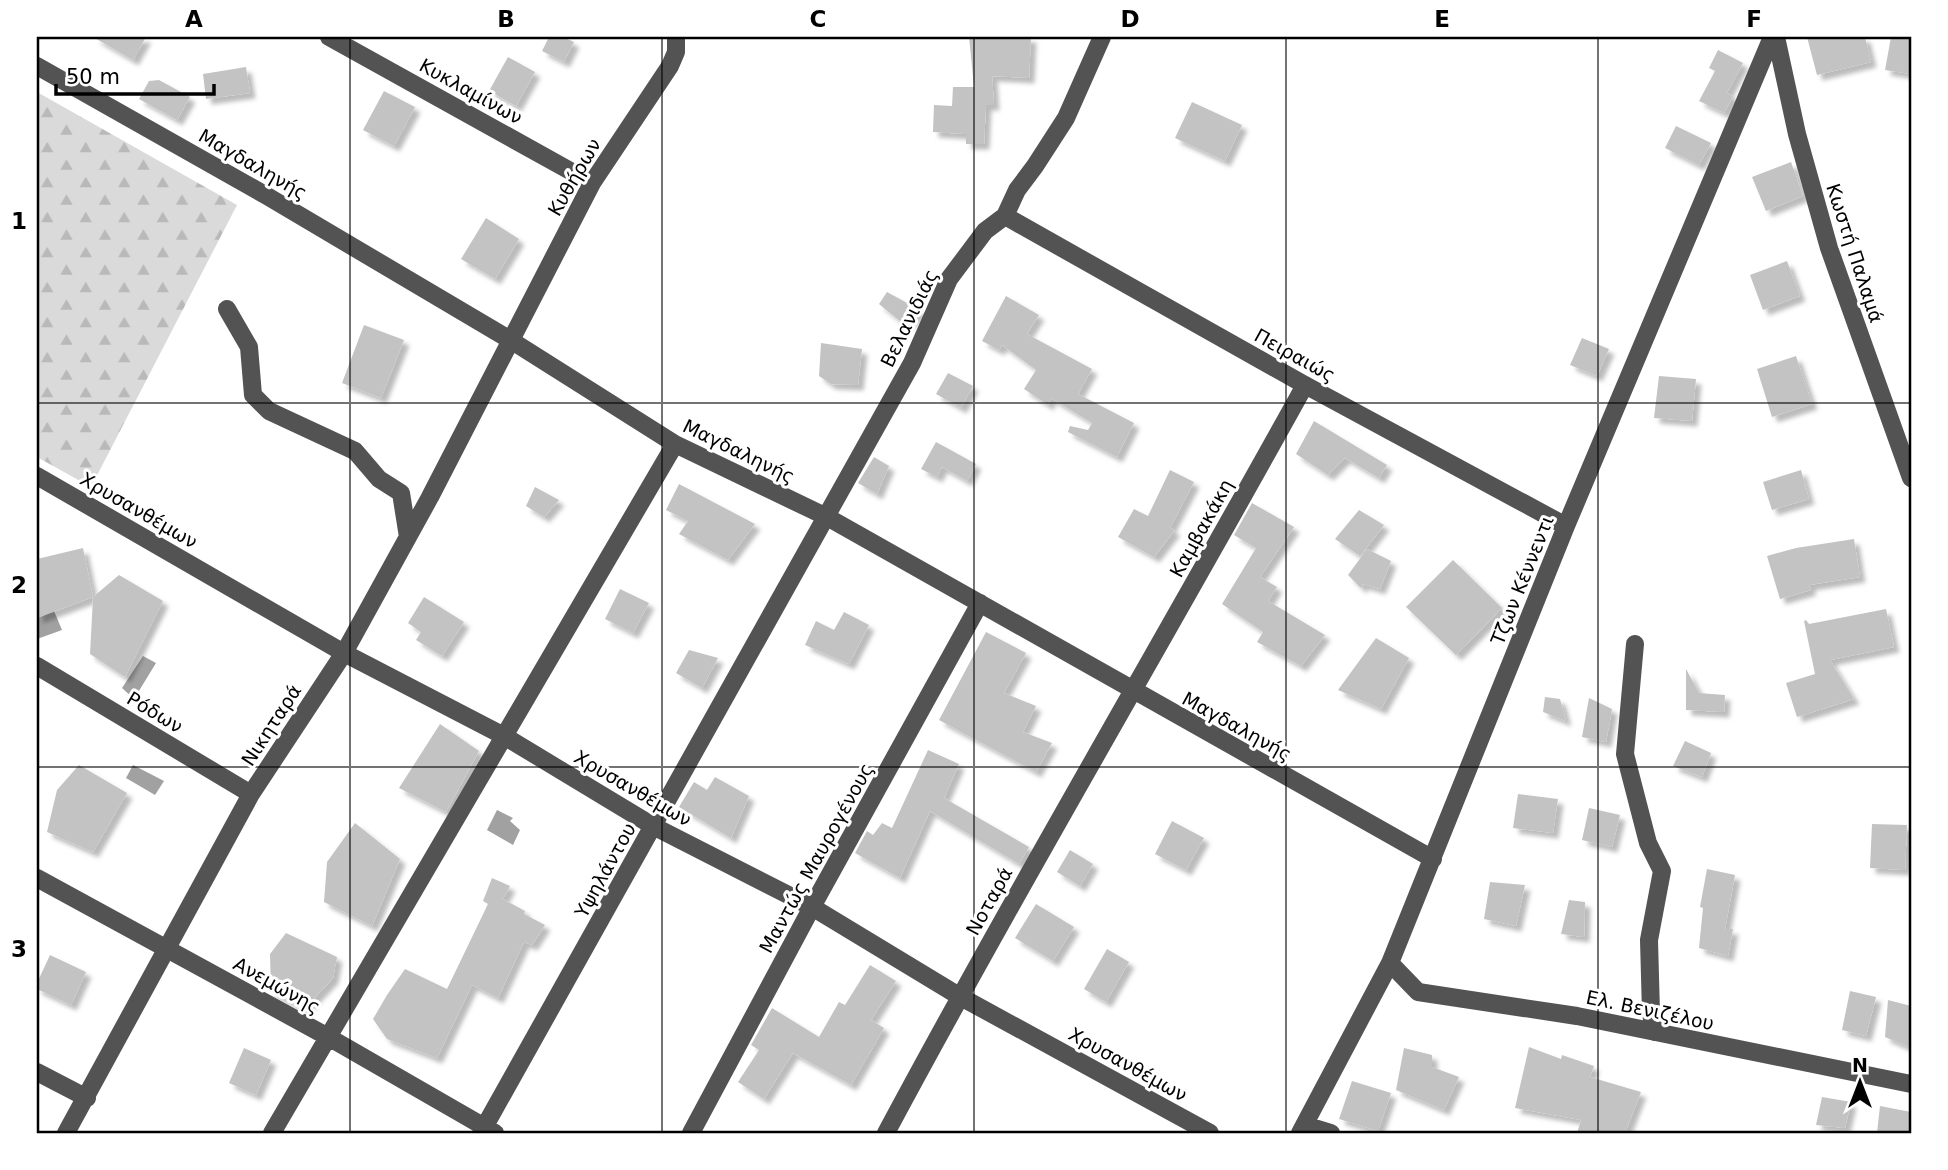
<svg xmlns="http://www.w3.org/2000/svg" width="1948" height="1170" font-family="'DejaVu Sans',sans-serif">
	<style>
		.forest { fill: url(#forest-firs) }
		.water { fill: #a1a1a1 }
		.building { fill: #c3c3c3; filter: url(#shadow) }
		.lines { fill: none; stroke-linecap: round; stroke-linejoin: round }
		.minor { stroke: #535353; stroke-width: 18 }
		.grid { fill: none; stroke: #000; stroke-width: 2; stroke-opacity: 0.55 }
		.labels { text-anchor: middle; stroke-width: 6; stroke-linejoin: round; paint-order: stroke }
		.street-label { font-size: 19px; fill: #000; stroke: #fff }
		.neatline { fill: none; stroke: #000; stroke-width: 2.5 }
		.grid-label { font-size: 23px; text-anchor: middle; font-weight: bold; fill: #000 }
	</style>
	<defs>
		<pattern id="forest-firs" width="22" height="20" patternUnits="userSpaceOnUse" patternTransform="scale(1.75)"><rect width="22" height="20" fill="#dadada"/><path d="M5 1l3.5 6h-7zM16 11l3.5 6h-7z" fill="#b9b9b9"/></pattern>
		<filter id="shadow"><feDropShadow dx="5.5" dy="5.5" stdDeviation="2" flood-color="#0004"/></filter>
	</defs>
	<rect width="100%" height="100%" fill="#fff"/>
	<path class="forest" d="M37,92L237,205L91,487L37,457Z"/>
	<path class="water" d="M54,611L62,630L37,639V618Z
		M143,656L156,663L134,699L122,688Z
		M133,765L164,781L155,795L126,778Z
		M497,810L513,818L510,821L520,830L513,845L487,830Z"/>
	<path class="building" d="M93,37H146L133,60Z
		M549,37H563L574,42L564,62L542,51Z
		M969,37H1031L1029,78L992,76L994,105H986L984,144H966V134L933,132L934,105L952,106L953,87H974Z
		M1807,37H1865L1871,62L1817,75Z
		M1891,37H1911V74L1885,70Z
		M1718,50L1743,63L1727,93L1733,96L1724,113L1699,101L1715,71L1709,68Z
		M508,57L535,72L516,106L489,91Z
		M246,67L250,93L206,99L203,74Z
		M159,80L190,97L177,120L139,99L149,81Z
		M384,91L415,107L394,146L363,130Z
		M1192,102L1242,125L1225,161L1175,138Z
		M1676,126L1711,143L1699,165L1665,148Z
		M1791,162L1803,196L1766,211L1752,177Z
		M486,218L519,239L495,279L461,259Z
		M1787,261L1800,296L1763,310L1750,275Z
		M887,292L920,310L906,326L879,304Z
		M1006,296L1039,315L1027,334L1092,369L1078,394L1134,423L1117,457L1068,432L1070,426L1088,430L1092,423L1051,398L1048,405L1024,389L1036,370L1002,345L999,350L982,341Z
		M364,325L404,340L381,398L342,383Z
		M1582,338L1609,349L1597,376L1570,365Z
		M821,343L862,349L858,385L831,384L819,376Z
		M1796,356L1812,404L1772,417L1757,369Z
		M948,373L973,386L961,408L936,394Z
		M1659,376L1696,379L1692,421L1654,418Z
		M1314,421L1387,465L1379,478L1345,458L1328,475L1296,454Z
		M936,442L976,464L967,481L942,467L937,477L921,469Z
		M874,457L889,466L877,494L858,483Z
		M1170,470L1194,482L1170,528L1175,530L1154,557L1118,537L1134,509L1148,516Z
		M1801,470L1809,499L1772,510L1763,482Z
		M679,484L755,524L728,560L679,534L688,521L666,510Z
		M535,487L559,500L544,517L526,506Z
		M1252,503L1294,527L1260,577L1277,587L1268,601L1325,635L1301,666L1257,642L1263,632L1222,604L1256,548L1234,535Z
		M1359,510L1384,525L1360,556L1335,539Z
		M1854,539L1860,577L1809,585L1811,590L1780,599L1767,556L1796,548Z
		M83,548L93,597L37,618V559Z
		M1367,549L1391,561L1380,589L1363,584L1361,588L1348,575Z
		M1453,560L1502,608L1456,655L1406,607Z
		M119,575L163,601L125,677L90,654L93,597Z
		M620,589L649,603L633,633L605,619Z
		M424,597L464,622L442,656L416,640L421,632L408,623Z
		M1886,609L1894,647L1830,660L1854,699L1797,717L1786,683L1815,674L1804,621L1806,620L1809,624Z
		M844,612L869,625L849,664L805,645L816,621L834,630Z
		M986,632L1026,653L1004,693L1036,706L1023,732L1052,743L1036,772L939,720Z
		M1376,638L1409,658L1381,709L1338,690Z
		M689,650L718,658L702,688L676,673Z
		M1686,669L1699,693L1725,695L1724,712L1686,710Z
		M1545,697L1560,699L1566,721L1543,712Z
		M1589,698L1612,709L1606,742L1582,737Z
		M440,724L479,751L446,812L399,788Z
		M1685,741L1711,753L1702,777L1673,766Z
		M928,750L959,764L944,798L1029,847L1019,864L930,811L900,878L855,853L867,831L873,835L882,823L892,828Z
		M79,765L127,793L93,852L47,832L57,790Z
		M715,777L749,796L731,838L679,807L694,782L707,790Z
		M1518,794L1558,799L1553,833L1513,828Z
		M1589,808L1620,815L1612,847L1582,840Z
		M1172,821L1204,838L1186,870L1155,854Z
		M355,823L400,859L372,926L324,902L327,862Z
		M1872,824L1907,825L1905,870L1870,868Z
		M1070,850L1093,864L1080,886L1057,872Z
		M1707,869L1735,875L1725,929H1733L1728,956L1699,948L1703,908L1700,907Z
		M492,878L510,886L503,899L525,911L524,914L545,925L532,945L524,942L498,998L472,985L437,1058L387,1039L373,1019L387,995L405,969L447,989L488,904L483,901Z
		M1490,882L1525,885L1516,926L1484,919Z
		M1569,900L1585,902L1584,937L1561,934Z
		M1036,904L1074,927L1053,961L1015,938Z
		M286,933L337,957L333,978L304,1009L271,992L270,954Z
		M1107,949L1129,962L1106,1002L1084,989Z
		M50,955L86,972L71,1005L37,989V983Z
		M870,965L896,981L871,1020L884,1028L851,1085L793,1053L764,1099L738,1082L759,1050L751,1045L772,1008L819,1037L839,1002L845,1005Z
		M1850,991L1876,997L1866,1036L1842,1030Z
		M1888,1000L1911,1006V1048L1885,1037Z
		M1529,1047L1561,1059L1562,1055L1594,1066L1590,1077L1641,1092L1625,1133H1577L1581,1120L1515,1108Z
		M244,1048L271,1060L256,1095L229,1083Z
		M1404,1048L1432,1055V1067L1459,1077L1444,1110L1396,1090Z
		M1352,1081L1391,1093L1378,1131L1339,1119Z
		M1822,1097L1851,1102L1845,1128L1816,1125Z
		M1880,1106L1911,1112V1133H1877Z"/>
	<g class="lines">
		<path class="minor" d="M329,37L592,183
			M1776,37L1797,134L1829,248L1911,478
			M37,66L267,196L512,341L675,444L827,517L1433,859
			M1005,216L1305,385L1566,526
			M227,309L249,347L253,395L269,411L355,451L379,479L401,493L408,537
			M37,476L344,653L504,736L653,826L812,907L959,996L1210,1133
			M1635,644L1625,754L1648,843L1662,871L1649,940L1651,1013L1654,1032
			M37,666L251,794
			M37,878L330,1038L495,1133
			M1390,963L1418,992L1577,1016L1911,1084
			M37,1072L87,1098
			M1305,1125L1331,1133
			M66,1133L251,794L344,653L430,497L592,183L670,66L676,52V37
			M272,1133L675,444
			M481,1133L912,363L949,279L985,231L1005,216L1017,190L1035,166L1066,118L1102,37
			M691,1133L812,907L980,603
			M886,1133C1021,881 1167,635 1305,385
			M1300,1133L1390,963L1566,526L1772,37"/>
	</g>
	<path class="grid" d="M350,37V1133M662,37V1133M974,37V1133M1286,37V1133M1598,37V1133M37,403H1911M37,767H1911"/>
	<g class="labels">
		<g class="street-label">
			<text transform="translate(471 91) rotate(29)" y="7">Κυκλαμίνων</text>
			<text transform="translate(253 164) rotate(30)" y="7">Μαγδαληνής</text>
			<text transform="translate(574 177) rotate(-60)" y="7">Κυθήρων</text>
			<text transform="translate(1855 253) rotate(72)" y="7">Κωστή Παλαμά</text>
			<text transform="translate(909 318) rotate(-64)" y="7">Βελανιδιάς</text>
			<text transform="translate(1295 355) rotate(29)" y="7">Πειραιώς</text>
			<text transform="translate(739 451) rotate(26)" y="7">Μαγδαληνής</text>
			<text transform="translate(139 510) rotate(30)" y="7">Χρυσανθέμων</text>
			<text transform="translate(1201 528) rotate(-61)" y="7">Καμβακάκη</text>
			<text transform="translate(1522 580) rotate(-68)" y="7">Τζων Κέννεντι</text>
			<text transform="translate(155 712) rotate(31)" y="7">Ρόδων</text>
			<text transform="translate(271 725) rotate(-57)" y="7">Νικηταρά</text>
			<text transform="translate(1237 726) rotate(29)" y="7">Μαγδαληνής</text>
			<text transform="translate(633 788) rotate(30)" y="7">Χρυσανθέμων</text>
			<text transform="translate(816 858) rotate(-61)" y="7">Μαντώς Μαυρογένους</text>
			<text transform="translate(605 870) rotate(-61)" y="7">Υψηλάντου</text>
			<text transform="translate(989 901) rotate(-61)" y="7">Νοταρά</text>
			<text transform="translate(277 985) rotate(29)" y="7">Ανεμώνης</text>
			<text transform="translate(1650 1010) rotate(12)" y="7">Ελ. Βενιζέλου</text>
			<text transform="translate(1128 1064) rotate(29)" y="7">Χρυσανθέμων</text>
		</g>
	</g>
	<rect width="1948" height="1170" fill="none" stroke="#ffffff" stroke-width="77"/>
	<g transform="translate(1860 1082)" stroke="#ffffff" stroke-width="5" paint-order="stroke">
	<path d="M0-5L12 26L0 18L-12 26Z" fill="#000000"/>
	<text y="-10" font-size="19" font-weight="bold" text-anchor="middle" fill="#000000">N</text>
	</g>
	<path d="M56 84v10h158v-10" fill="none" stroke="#000000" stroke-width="3.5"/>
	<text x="66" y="84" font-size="21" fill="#000000" stroke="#ffffff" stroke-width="5" paint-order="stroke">50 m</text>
	<rect x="38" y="38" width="1872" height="1094" class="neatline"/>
	<g class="grid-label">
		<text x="194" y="27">A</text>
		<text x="506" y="27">B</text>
		<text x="818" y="27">C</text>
		<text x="1130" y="27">D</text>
		<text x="1442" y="27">E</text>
		<text x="1754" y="27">F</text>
		<text x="19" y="229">1</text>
		<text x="19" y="593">2</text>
		<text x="19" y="957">3</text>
	</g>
</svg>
